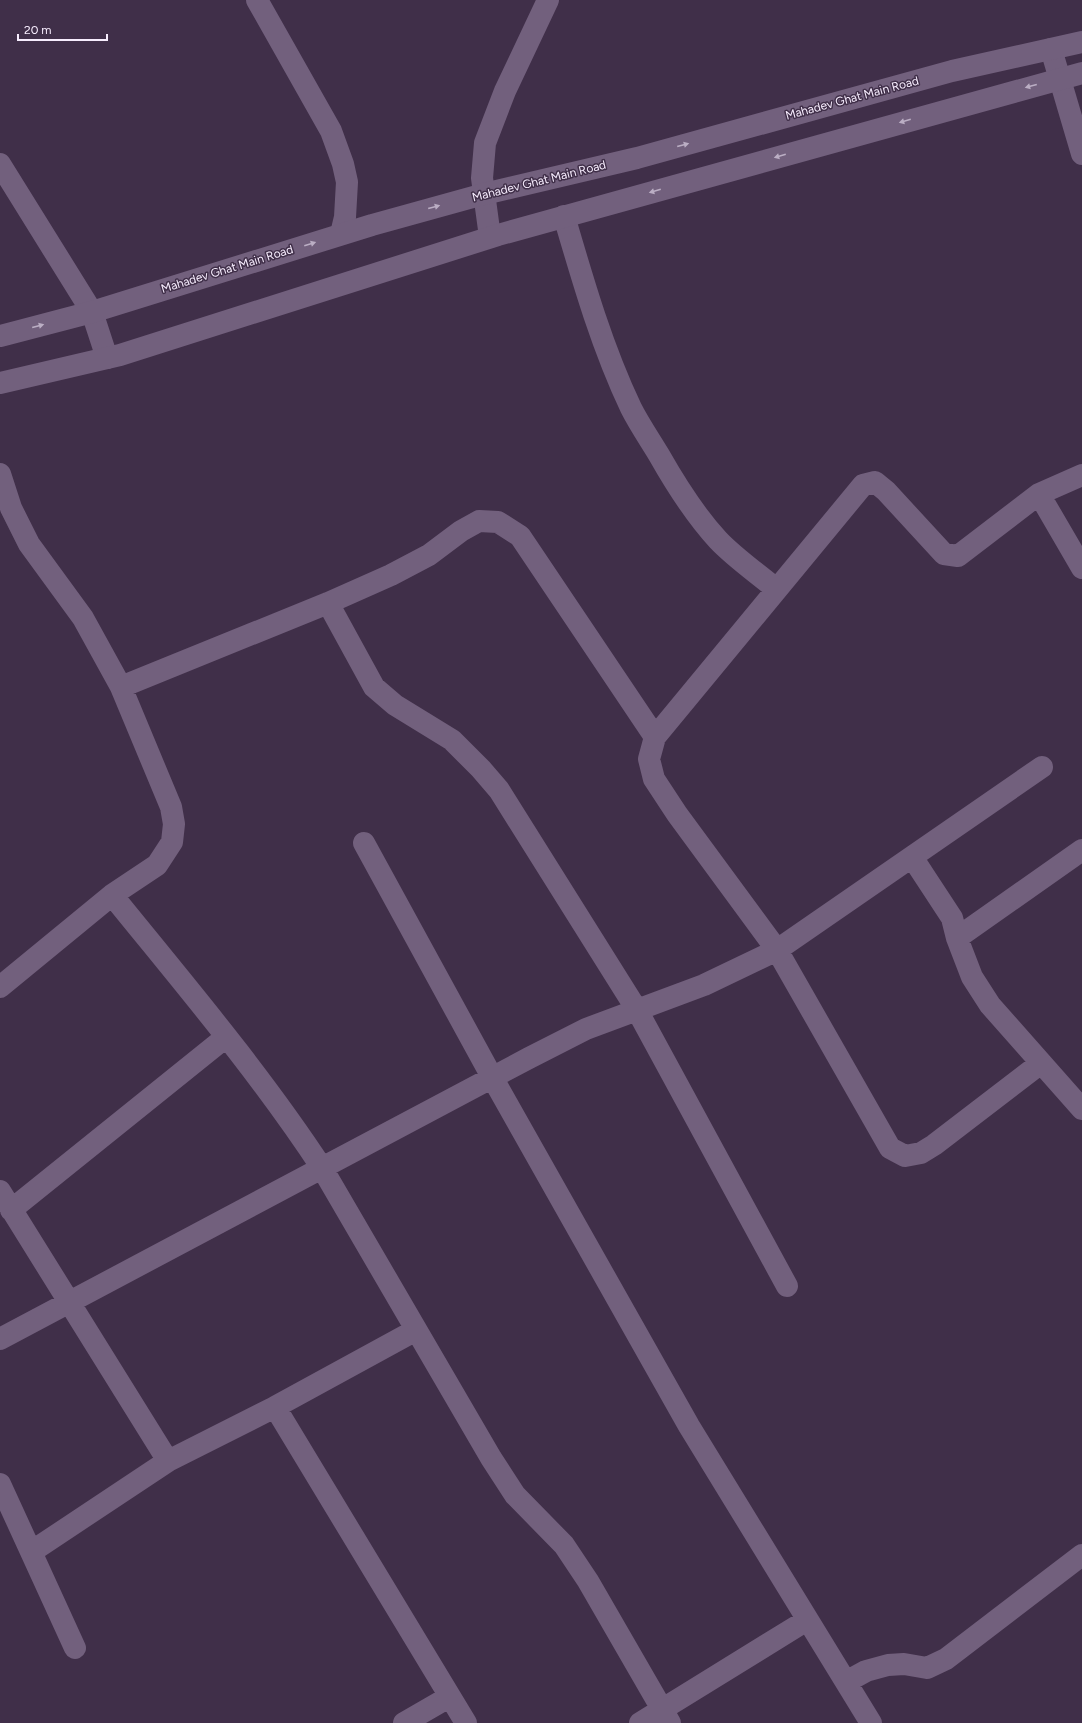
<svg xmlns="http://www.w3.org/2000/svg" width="1082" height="1723" font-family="Figtree,sans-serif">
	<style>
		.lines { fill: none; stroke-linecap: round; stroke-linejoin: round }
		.minor { stroke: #72607d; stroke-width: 22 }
		.tertiary { stroke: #72607d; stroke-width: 22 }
		.oneway { fill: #bbaec4 }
		.labels { text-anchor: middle; stroke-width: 3; stroke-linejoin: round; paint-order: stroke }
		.street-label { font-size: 12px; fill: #f7edfe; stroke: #402f49 }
	</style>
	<rect width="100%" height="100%" fill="#402f49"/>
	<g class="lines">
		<path class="minor" d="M257,0L331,131L343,164L347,182L345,217L341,234
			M1051,49L1082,154
			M0,164L92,312L107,358
			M564,216C583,281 602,347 631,408C639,424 650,440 659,455C676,485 694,514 718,540C735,558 757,573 776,589
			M490,237L482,178L485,143L505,91L548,0
			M0,474L11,508L29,544L83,618L121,687L171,807L174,824L172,842L157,865L112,895L0,987
			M1039,494L1082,568
			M328,603L374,687L395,705L452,740L481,769L499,790L637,1010L787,1286
			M121,687L328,603L391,575L429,555L461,531L479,521L498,522L520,536L655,737
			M364,843L492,1077L689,1426L871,1723
			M912,857L952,918L957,938L972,977L990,1005L1082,1109
			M112,895C184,984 259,1072 322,1168L491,1458L515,1495L564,1545L588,1581L670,1723
			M957,938L1082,850
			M1041,1063L934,1145L921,1153L905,1156L890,1148L777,950L677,814L654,779L649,759L655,737L863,485L875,482L886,491L944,554L958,556L1039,494L1082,475
			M0,1191L168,1461
			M11,1210L226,1037
			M0,1339L529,1058L586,1029L704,985L777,950L1042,767
			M275,1407L466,1723
			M0,1484L75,1648
			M31,1552L168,1461L275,1407L416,1330
			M846,1682L866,1671L888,1665L904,1664L927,1668L946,1659L1082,1555
			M404,1723L449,1697
			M640,1723L807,1620"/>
		<path class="tertiary" d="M0,336L92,312L372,225L484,194L637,158L952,71L1082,42
			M0,383L120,355L498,235L1082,73"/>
	</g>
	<defs><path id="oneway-solid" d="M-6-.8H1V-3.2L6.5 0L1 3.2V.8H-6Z"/></defs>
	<g class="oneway">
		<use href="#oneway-solid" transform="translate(1031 86) rotate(165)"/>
		<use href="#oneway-solid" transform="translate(905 121) rotate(164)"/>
		<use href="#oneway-solid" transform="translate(683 145) rotate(-15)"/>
		<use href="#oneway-solid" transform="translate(780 156) rotate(164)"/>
		<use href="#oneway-solid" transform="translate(655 191) rotate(164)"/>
		<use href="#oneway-solid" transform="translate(434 207) rotate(-15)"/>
		<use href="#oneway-solid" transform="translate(310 244) rotate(-17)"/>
		<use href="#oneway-solid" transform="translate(38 326) rotate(-15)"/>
	</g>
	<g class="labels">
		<g class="street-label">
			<text transform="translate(852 98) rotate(-15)" y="4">Mahadev Ghat Main Road</text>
			<text transform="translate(539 181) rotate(-14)" y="4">Mahadev Ghat Main Road</text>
			<text transform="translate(227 269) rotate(-17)" y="4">Mahadev Ghat Main Road</text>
		</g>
	</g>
	<path d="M18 34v6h89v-6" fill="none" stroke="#f7edfe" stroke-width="2"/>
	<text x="24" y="34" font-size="12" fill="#f7edfe" stroke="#402f49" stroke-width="3" paint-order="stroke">20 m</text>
</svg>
